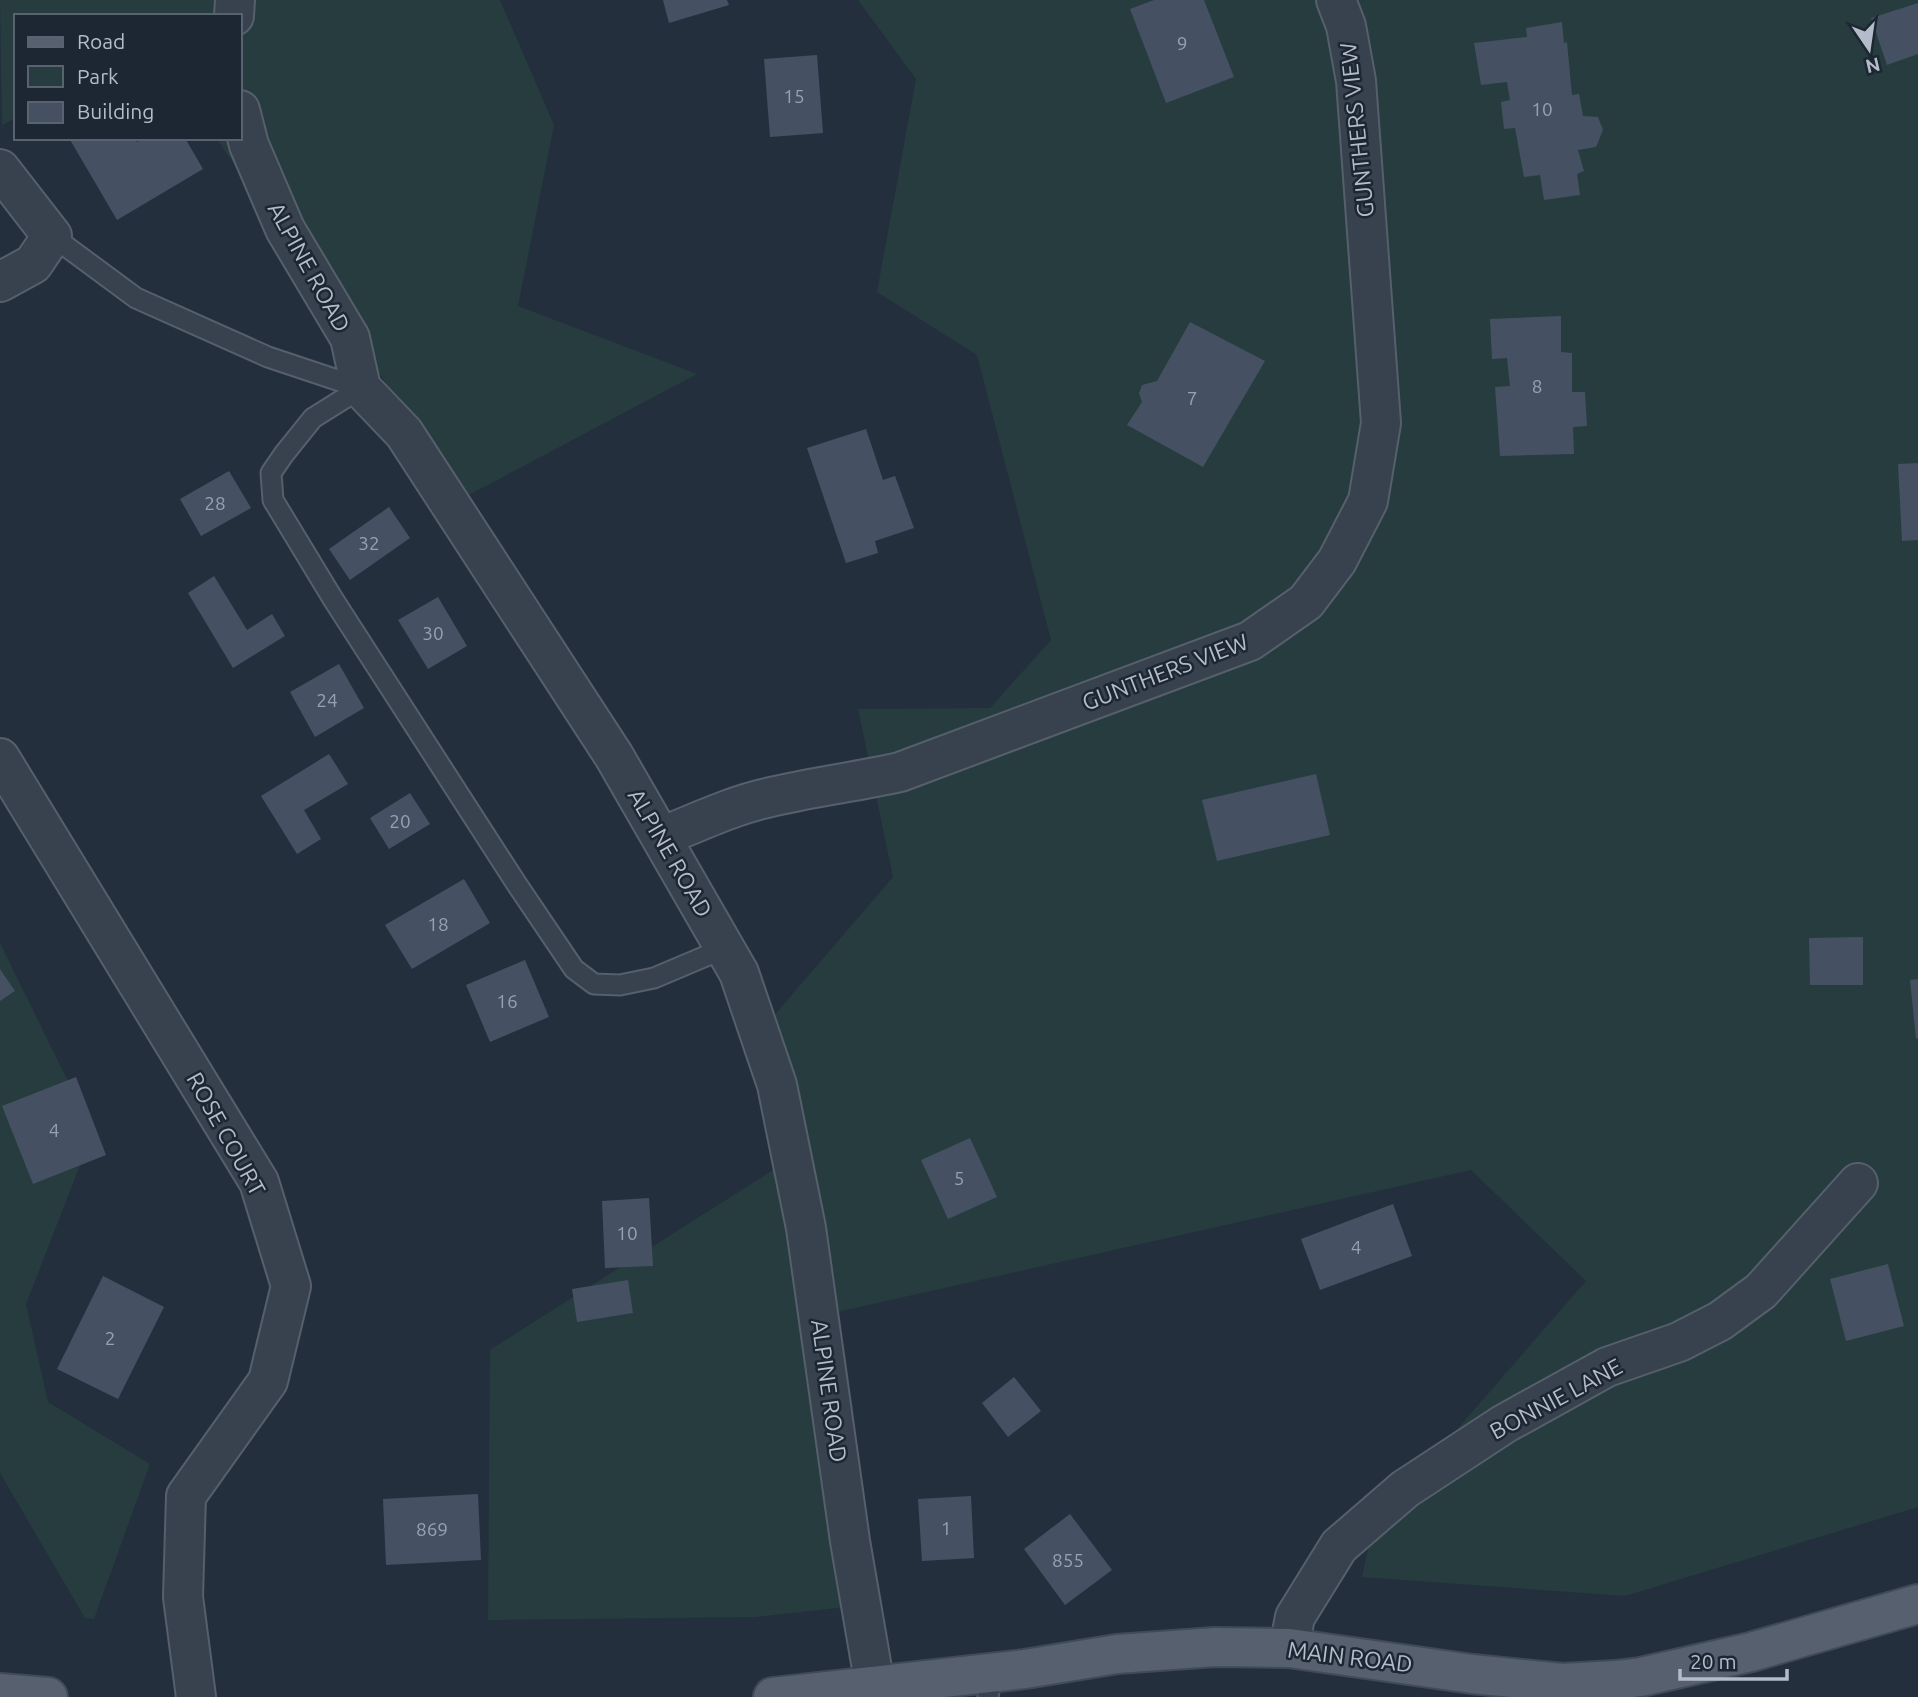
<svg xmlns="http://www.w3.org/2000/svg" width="1918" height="1697" font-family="Ubuntu,sans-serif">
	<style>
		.green { fill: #263c3f }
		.building { fill: #455162 }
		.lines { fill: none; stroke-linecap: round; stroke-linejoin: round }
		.service-casing { stroke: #565f6c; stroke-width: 23 }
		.minor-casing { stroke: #565f6c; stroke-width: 42 }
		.primary-casing { stroke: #414a57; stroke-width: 42 }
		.service { stroke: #38414e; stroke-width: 19 }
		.minor { stroke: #38414e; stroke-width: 38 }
		.primary { stroke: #56606e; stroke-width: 38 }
		.labels { text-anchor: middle; stroke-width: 5; stroke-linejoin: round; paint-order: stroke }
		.number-label { font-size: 19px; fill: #98a1af }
		.street-label { font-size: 23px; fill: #b4bcc9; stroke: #1d2633 }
	</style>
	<rect width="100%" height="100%" fill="#242f3e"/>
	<path class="green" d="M0,0H500L554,125L518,306L697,374L465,497L216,138H240V16H16V118L2,125Z
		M858,0H1918V1507L1625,1596L1362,1577L1371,1536L1405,1489L1586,1281L1471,1170L819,1316L856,1606L756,1617L488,1620L490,1350L787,1161L754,1039L893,877L858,709L990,708L1051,640L977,355L877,292L916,79Z
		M0,943L93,1132L26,1304L48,1402L150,1464L94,1619L85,1618L0,1473Z"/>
	<path class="building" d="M663,0H727L729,5L669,23Z
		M1154,0H1204L1234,77L1166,103L1130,9Z
		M1918,3V54L1887,65L1871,18Z
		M1562,22L1564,43L1567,42L1572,95L1579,94L1583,116L1598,117L1603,130L1596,147L1578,150L1584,171L1577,174L1580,195L1544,200L1540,175L1524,177L1515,128L1504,129L1501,102L1510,100L1507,82L1481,85L1474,43L1527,37L1526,28Z
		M817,55L823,133L770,137L764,59Z
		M69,138H134L137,142L144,138H185L203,169L117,220Z
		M1561,316V352L1572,353V392H1585L1587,426L1573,427L1574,454L1500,456L1495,387L1510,386L1507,358L1492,359L1490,319Z
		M1190,322L1265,361L1203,467L1127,425L1142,402L1139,393L1142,385L1157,381Z
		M866,429L883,480L895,476L914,528L875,541L878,553L846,563L807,448Z
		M1918,463V540L1902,541L1898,464Z
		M229,471L251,508L201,536L180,499Z
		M389,507L410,538L350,580L329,549Z
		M214,576L247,630L272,614L285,636L233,668L188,593Z
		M438,597L467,646L428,669L398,620Z
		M339,664L364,708L315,737L290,692Z
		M329,754L348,784L304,810L321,839L297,854L261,796Z
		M1316,774L1330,835L1217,861L1202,800Z
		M410,793L430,824L389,849L370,818Z
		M464,879L490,923L412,969L385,925Z
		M1863,937V985H1810L1809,938Z
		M525,960L549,1017L490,1042L466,985Z
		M0,969L15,991L0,1001Z
		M1918,979V1038L1916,1039L1910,980Z
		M76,1077L106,1155L33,1184L2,1106Z
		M970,1138L997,1197L948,1219L921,1160Z
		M649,1198L653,1266L605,1268L602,1201Z
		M1393,1204L1412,1256L1320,1290L1301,1239Z
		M1888,1264L1904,1326L1846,1341L1830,1279Z
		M103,1276L164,1307L118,1399L57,1369Z
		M628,1280L633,1313L577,1322L572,1289Z
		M1014,1377L1041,1411L1008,1437L982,1403Z
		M478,1494L481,1560L386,1565L383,1499Z
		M971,1496L974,1558L922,1561L918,1499Z
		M1070,1514L1112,1570L1065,1605L1024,1549Z"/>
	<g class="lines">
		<g class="service-casing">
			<path id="service" d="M52,236L136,298L268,357L361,388
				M361,388L313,418L284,454L271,473L273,500L333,599L516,883L574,969L594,984L620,985L654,978L725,948
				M988,1697L992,1673"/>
		</g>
		<g class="minor-casing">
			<path id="minor" d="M234,16L235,0
				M240,110L249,145L285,229L350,338L361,388L404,433L614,756L739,973L777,1085L806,1228L850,1541L875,1686
				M0,169L52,236L33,264L0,282
				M0,758L259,1182L291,1286L268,1381L186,1496L183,1597L196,1697
				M661,837C696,823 731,806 767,798C811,787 856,782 900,772L1250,641L1306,602L1337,561L1368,501L1381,423L1356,81L1346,26L1336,0
				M1289,1648L1295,1617L1339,1546L1405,1489L1504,1424L1607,1367L1679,1342L1720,1321L1761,1291L1858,1183"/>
		</g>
		<g class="primary-casing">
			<path id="primary" d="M0,1693L48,1697
				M773,1697L1025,1669L1117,1654L1215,1647L1289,1648L1472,1674L1562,1683L1616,1680L1641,1677L1751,1652L1918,1604"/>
		</g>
		<use href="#service" class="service"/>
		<use href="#minor" class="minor"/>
		<use href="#primary" class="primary"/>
	</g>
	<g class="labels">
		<g class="number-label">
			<text x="1182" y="50">9</text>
			<text x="794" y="103">15</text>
			<text x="1542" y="116">10</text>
			<text x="1537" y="393">8</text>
			<text x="1192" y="405">7</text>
			<text x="215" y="510">28</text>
			<text x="369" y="550">32</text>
			<text x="433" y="640">30</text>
			<text x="327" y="707">24</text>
			<text x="400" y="828">20</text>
			<text x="438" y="931">18</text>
			<text x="507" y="1008">16</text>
			<text x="54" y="1137">4</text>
			<text x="959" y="1185">5</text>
			<text x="627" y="1240">10</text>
			<text x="1356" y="1254">4</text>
			<text x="110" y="1345">2</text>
			<text x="946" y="1535">1</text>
			<text x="432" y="1536">869</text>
			<text x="1068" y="1567">855</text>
		</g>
		<g class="street-label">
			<text transform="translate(1357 130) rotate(-96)" y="8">GUNTHERS VIEW</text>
			<text transform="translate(309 267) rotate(61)" y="8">ALPINE ROAD</text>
			<text transform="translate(1165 672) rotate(-21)" y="8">GUNTHERS VIEW</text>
			<text transform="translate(670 853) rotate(60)" y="8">ALPINE ROAD</text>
			<text transform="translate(226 1134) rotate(61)" y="8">ROSE COURT</text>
			<text transform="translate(829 1391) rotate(82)" y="8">ALPINE ROAD</text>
			<text transform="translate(1556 1399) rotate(-28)" y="8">BONNIE LANE</text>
			<text transform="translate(1350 1657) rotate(7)" y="8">MAIN ROAD</text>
		</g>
	</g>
	<rect x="14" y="14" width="228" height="126" fill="#1d2633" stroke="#59626f" stroke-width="2"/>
	<rect x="28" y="37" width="35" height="10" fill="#56606e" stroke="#59626f" stroke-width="2"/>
	<text x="77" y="49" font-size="21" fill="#b4bcc9">Road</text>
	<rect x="28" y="66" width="35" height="21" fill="#263c3f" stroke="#59626f" stroke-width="2"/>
	<text x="77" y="84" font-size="21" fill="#b4bcc9">Park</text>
	<rect x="28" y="102" width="35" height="21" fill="#455162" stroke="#59626f" stroke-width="2"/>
	<text x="77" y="119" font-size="21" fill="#b4bcc9">Building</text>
	<g transform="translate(1869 49) rotate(167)" stroke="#1d2633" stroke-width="5" paint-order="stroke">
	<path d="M0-5L12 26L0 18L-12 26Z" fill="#b4bcc9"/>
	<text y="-10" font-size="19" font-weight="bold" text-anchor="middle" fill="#b4bcc9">N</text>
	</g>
	<path d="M1680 1669v10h107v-10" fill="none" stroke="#b4bcc9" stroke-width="3.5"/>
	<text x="1690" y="1669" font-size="21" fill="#b4bcc9" stroke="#1d2633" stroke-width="5" paint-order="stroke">20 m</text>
</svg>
